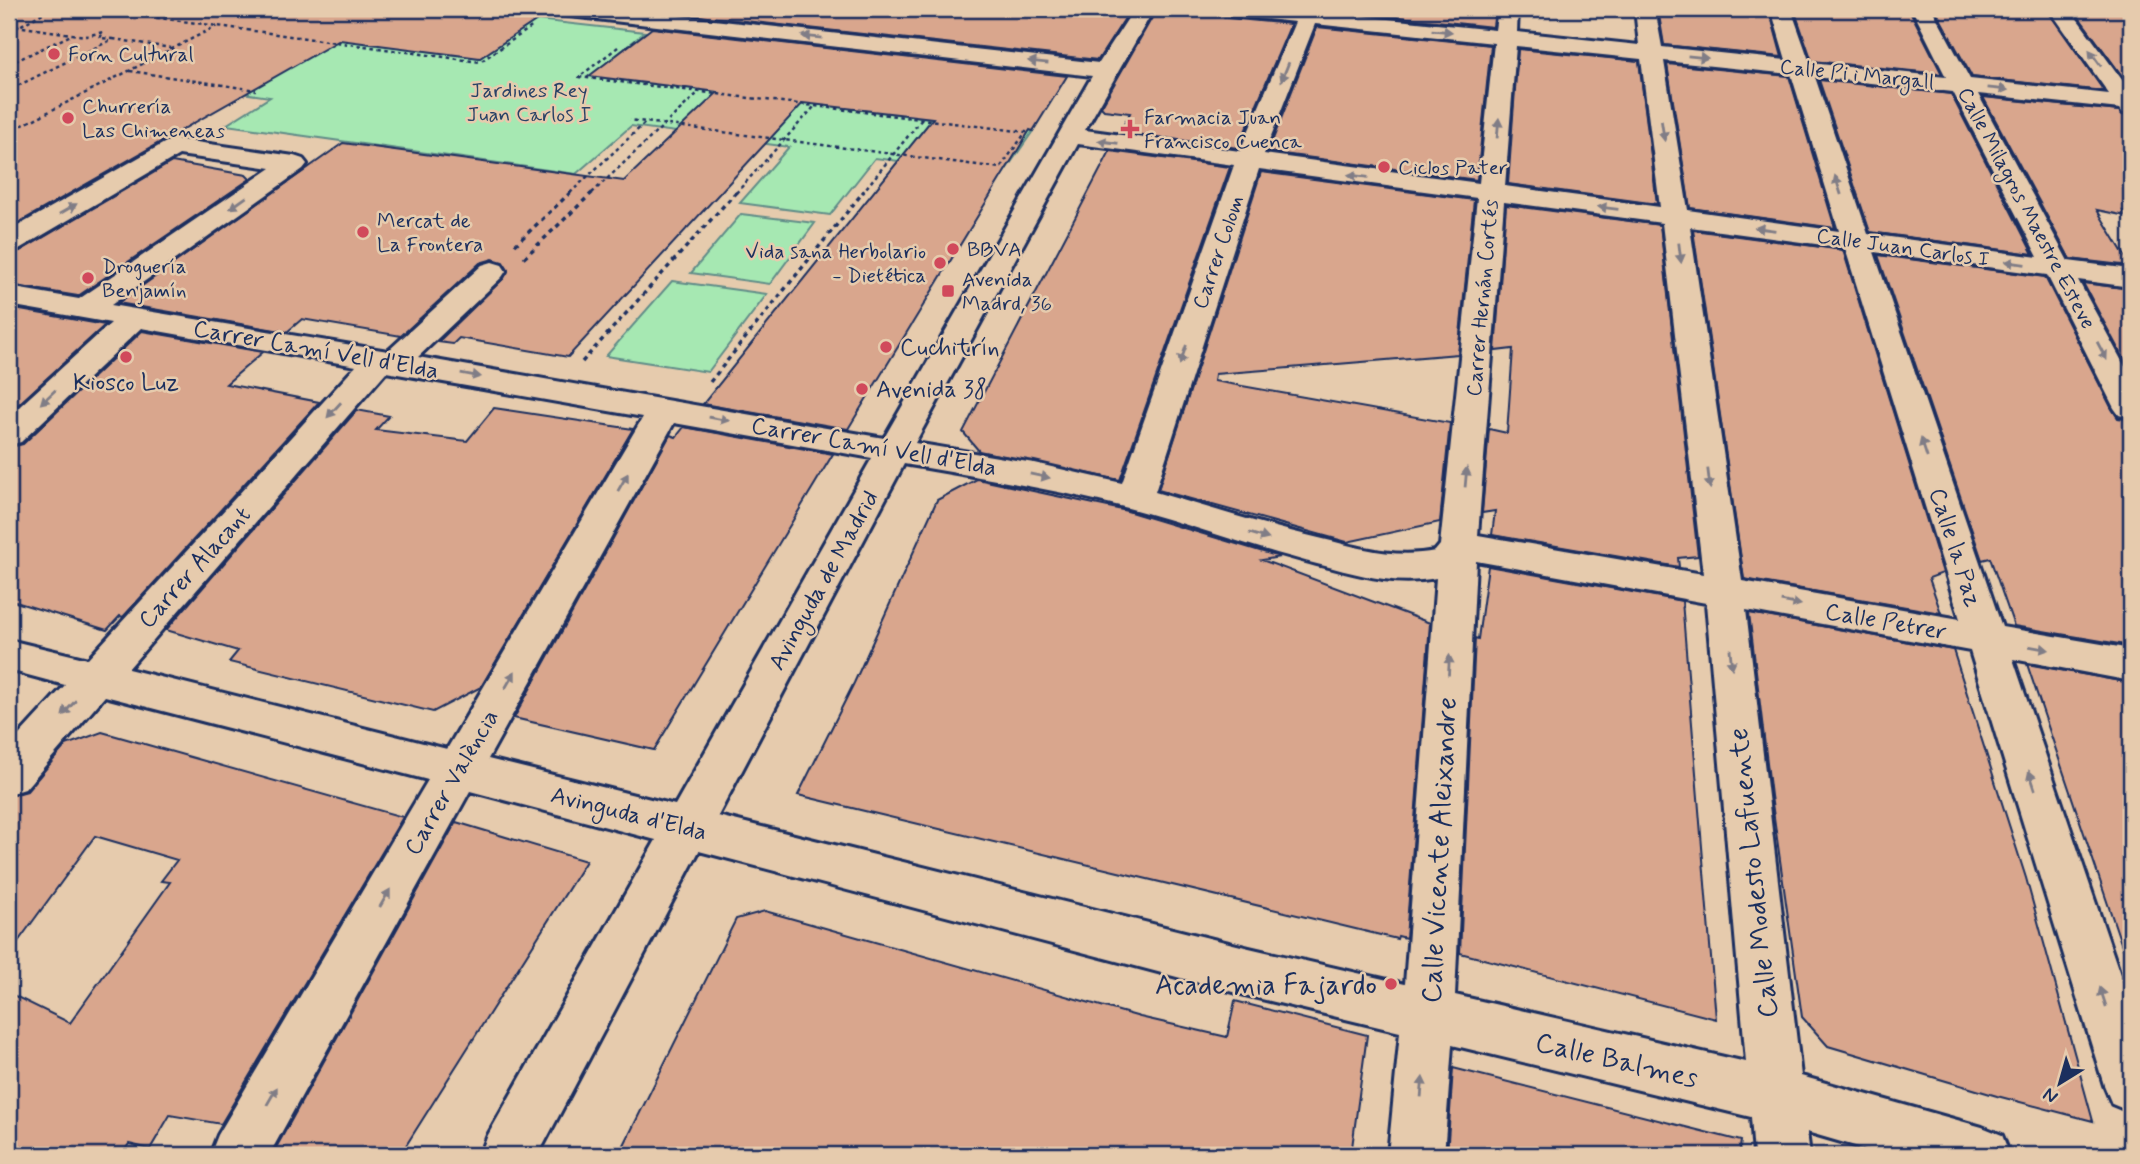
<svg xmlns="http://www.w3.org/2000/svg" width="2140" height="1164" font-family="Mynerve,sans-serif">
	<style>
		.green { fill: #a6e8b2; stroke: #608c88; stroke-width: 2 }
		.building { fill: #d9a68d; stroke: #1b2f5e; stroke-width: 2 }
		.lines { fill: none; stroke-linecap: round; stroke-linejoin: round }
		.minor-casing { stroke: #1b2f5e; stroke-width: 6 }
		.path-far1 { stroke: #1b2f5e; stroke-width: 2.5; stroke-dasharray: 3.5 3.5; stroke-linecap: butt }
		.path { stroke: #1b2f5e; stroke-width: 3.5; stroke-dasharray: 4.5 4.5; stroke-linecap: butt }
		.minor { fill: #e6cbad; fill-rule: evenodd }
		.oneway { fill: #807d86 }
		.poi-dot { fill: #d1495b; stroke: #e6cbad; stroke-width: 2.5 }
		.labels { text-anchor: middle; stroke-width: 5; stroke-linejoin: round; paint-order: stroke }
		.far-poi-label { font-size: 21px; fill: #1b2f5e; stroke: #e6cbad; text-anchor: start }
		.far-street-label { font-size: 21px; fill: #1b2f5e; stroke: #e6cbad }
		.far-park-label { font-size: 21px; fill: #294266; stroke: #e6cbad }
		.poi-label { font-size: 24px; fill: #1b2f5e; stroke: #e6cbad; text-anchor: start }
		.street-label { font-size: 24px; fill: #1b2f5e; stroke: #e6cbad }
		.near-street-label { font-size: 28px; fill: #1b2f5e; stroke: #e6cbad }
		.near-poi-label { font-size: 28px; fill: #1b2f5e; stroke: #e6cbad; text-anchor: end }
	</style>
	<rect width="100%" height="100%" fill="#e6cbad"/>
	<filter id="ink" filterUnits="userSpaceOnUse"><feTurbulence type="fractalNoise" baseFrequency=".0143" numOctaves="2"/><feDisplacementMap in="SourceGraphic" scale="14" xChannelSelector="R" yChannelSelector="G"/><feConvolveMatrix kernelMatrix="1 2 1 2 8 2 1 2 1" color-interpolation-filters="sRGB"/></filter>
	<g filter="url(#ink)">
		<path class="green" d="M34,9H108L480,58L537,20L645,32L590,76L1033,131L1003,174L875,158L830,215L740,203L789,147L631,126L576,174L226,125L270,97L133,77L9,141V16L20,18Z
			M741,214L815,223L770,284L691,273Z
			M672,281L767,294L708,372L606,356Z"/>
		<path class="building" d="M9,9H450L537,20L480,58L340,40L9,228Z
			M677,9H1131L1098,60L672,13Z
			M1157,9H1215L1219,15L1227,18L1291,24L1238,148L1120,132L1130,113L1104,110L1101,107Z
			M1323,9H1495L1493,27Z
			M1658,9H1769L1782,57L1664,45Z
			M1794,9H1909L1942,74L1812,61Z
			M1935,9H2046L2104,91L1972,77Z
			M2073,9H2131V88Z
			M1317,27L1491,45L1477,180L1268,152Z
			M652,28L1067,76L1033,131L1030,130L848,429L703,404L933,118L803,103L568,357L459,338L453,344L438,342L504,278L508,270L503,262L493,259L480,263L401,336L302,319L287,332L118,303L343,143L624,181L718,92L589,76Z
			M1518,49L1639,61L1657,204L1508,184Z
			M1667,64L1789,76L1835,228L1690,208Z
			M1819,80L1951,94L2033,254L1870,232Z
			M1983,97L2119,111L2131,117V212L2123,211L2126,216L2097,210L2131,266L2070,259Z
			M1110,151L1230,167L1120,480L979,451L963,432Z
			M172,162L246,175L250,179L78,296L9,285V253L20,251Z
			M1261,172L1474,200L1458,354L1215,374L1214,381L1450,423L1440,522L1347,542L1158,490Z
			M1506,205L1660,225L1698,556L1678,558L1679,567L1492,535L1495,511L1482,513L1489,429L1507,433L1513,349L1495,351Z
			M1693,230L1843,250L1943,573L1929,578L1941,613L1744,579Z
			M1878,255L2045,277L2112,409L2118,418L2131,420V646L2014,626L1990,558L1982,560Z
			M2083,283L2131,289V373Z
			M9,308L105,325L9,413Z
			M142,331L263,352L226,384L319,402L123,617L120,616L107,630L9,600V447L23,444Z
			M494,408L633,429L481,687L433,712L229,662L238,651L166,630L357,410L389,416L376,430L467,441Z
			M684,427L833,454L654,750L514,718L670,435L676,437Z
			M977,479L1127,511L1280,557L1262,560L1430,623L1406,938L1398,936L1397,939L798,795L854,683L937,500Z
			M1488,566L1682,601L1716,1019L1460,953L1475,638L1478,639Z
			M1749,613L1953,650L2026,878L2093,1121L1997,1096L1828,1046L1802,1017L1771,796Z
			M2027,664L2131,683V948L2123,949Z
			M102,732L403,817L221,1124L170,1115L150,1149L129,1144L121,1155H9V993L70,1023L170,882L161,881L177,860L95,836L9,954V796L27,791L66,745Z
			M456,822L586,861L400,1155H272Z
			M765,911L1140,1017L1227,1037L1235,1001L1367,1035L1351,1155H619L736,919Z
			M1453,1068L1741,1141L1739,1155H1447Z"/>
		<g class="lines">
			<g class="minor-casing">
				<path id="minor" d="M551,9H615L1099,63L1134,9H1154L1085,130L1240,151L1295,22L1228,15L1221,13L1218,9H1321L1320,12L1495,30L1498,9H1518L1517,32L1639,45L1635,9H1655L1662,47L1786,60L1771,9H1791L1810,63L1946,77L1912,9H1932L1970,79L2109,94L2049,9H2070L2131,92V115L2123,113L2120,109L1978,94L2068,261L2131,269V287L2078,280L2131,378V418L2119,415L2114,408L2047,275L1874,252L2002,627L2131,649V681L2013,659L2131,1007V1112L2112,1104L2104,1085L1970,651L1746,610L1801,1076L1982,1127L2002,1135L2010,1155H1886L1807,1132L1810,1155H1754L1751,1117L1452,1045L1444,1155H1388L1400,1032L1249,996L699,851L538,1155H480L488,1135L656,840L470,791L269,1155H210L218,1135L428,780L105,696L25,789L9,794V746L65,685L9,670V640L88,659L356,366L141,328L21,442L9,445V416L111,323L9,305V287L79,299L271,168L179,155L19,249L9,251V231L166,142L175,139L294,156L303,159L307,164L303,169L111,305L388,351L482,265L492,262L502,265L506,271L502,277L418,357L884,438L1092,76L561,15L554,13ZM1315,24L1494,43L1479,183L1264,154ZM1516,46L1641,59L1660,207L1505,186ZM1664,61L1791,74L1839,231L1688,210ZM1815,77L1953,92L2038,257L1868,234ZM1078,144L1234,165L1122,483L1034,463L915,443ZM1259,169L1477,198L1440,545L1435,551C1396,559 1360,548 1323,539C1266,526 1211,508 1155,492ZM1504,202L1662,223L1703,574L1478,535ZM1690,227L1845,248L1960,619L1742,581ZM386,372L643,417L447,749L128,669ZM674,423L872,458L675,805L488,759ZM904,464C979,477 1054,489 1128,508C1193,525 1256,549 1321,565C1360,575 1396,586 1436,578L1405,984L1249,948L718,816ZM1476,561L1706,603L1746,1062L1455,995Z"/>
			</g>
			<path class="path-far1" d="M94,9L480,62L533,26
				M9,25L86,36L103,32L100,38L113,39L9,90
				M9,32L50,9
				M113,39L171,48
				M618,47L579,77L1026,132L1000,168L630,120
				M9,64L71,35
				M130,71L256,90
				M9,132L217,26
				M570,193L646,122
				M592,193L698,93
				M736,193L814,107
				M862,193L922,119"/>
			<path class="path" d="M515,245L572,191
				M524,258L594,191
				M582,362L737,191
				M710,382L864,191"/>
			<use href="#minor" class="minor"/>
		</g>
		<defs><path id="oneway-solid" d="M-6-.8H1V-3.2L6.5 0L1 3.2V.8H-6Z" transform="scale(1.75)"/></defs>
		<g class="oneway">
			<use href="#oneway-solid" transform="translate(1442 31) rotate(5)"/>
			<use href="#oneway-solid" transform="translate(812 37) rotate(-174)"/>
			<use href="#oneway-solid" transform="translate(1698 57) rotate(6)"/>
			<use href="#oneway-solid" transform="translate(2095 58) rotate(-126)"/>
			<use href="#oneway-solid" transform="translate(1038 62) rotate(-174)"/>
			<use href="#oneway-solid" transform="translate(1285 72) rotate(112)"/>
			<use href="#oneway-solid" transform="translate(1998 89) rotate(6)"/>
			<use href="#oneway-solid" transform="translate(1498 128) rotate(-85)"/>
			<use href="#oneway-solid" transform="translate(1663 131) rotate(81)"/>
			<use href="#oneway-solid" transform="translate(1108 142) rotate(-172)"/>
			<use href="#oneway-solid" transform="translate(1358 176) rotate(-173)"/>
			<use href="#oneway-solid" transform="translate(1838 185) rotate(-108)"/>
			<use href="#oneway-solid" transform="translate(238 203) rotate(145)"/>
			<use href="#oneway-solid" transform="translate(1608 208) rotate(-173)"/>
			<use href="#oneway-solid" transform="translate(68 209) rotate(-30)"/>
			<use href="#oneway-solid" transform="translate(1765 229) rotate(-172)"/>
			<use href="#oneway-solid" transform="translate(1680 253) rotate(83)"/>
			<use href="#oneway-solid" transform="translate(2015 263) rotate(-172)"/>
			<use href="#oneway-solid" transform="translate(2102 351) rotate(62)"/>
			<use href="#oneway-solid" transform="translate(1183 355) rotate(109)"/>
			<use href="#oneway-solid" transform="translate(471 375) rotate(10)"/>
			<use href="#oneway-solid" transform="translate(48 397) rotate(137)"/>
			<use href="#oneway-solid" transform="translate(334 410) rotate(132)"/>
			<use href="#oneway-solid" transform="translate(719 419) rotate(10)"/>
			<use href="#oneway-solid" transform="translate(1924 448) rotate(-108)"/>
			<use href="#oneway-solid" transform="translate(1040 476) rotate(12)"/>
			<use href="#oneway-solid" transform="translate(1466 477) rotate(-85)"/>
			<use href="#oneway-solid" transform="translate(1709 479) rotate(83)"/>
			<use href="#oneway-solid" transform="translate(623 482) rotate(-60)"/>
			<use href="#oneway-solid" transform="translate(1259 536) rotate(17)"/>
			<use href="#oneway-solid" transform="translate(1791 603) rotate(10)"/>
			<use href="#oneway-solid" transform="translate(2039 648) rotate(10)"/>
			<use href="#oneway-solid" transform="translate(1731 659) rotate(84)"/>
			<use href="#oneway-solid" transform="translate(1449 665) rotate(-87)"/>
			<use href="#oneway-solid" transform="translate(510 680) rotate(-60)"/>
			<use href="#oneway-solid" transform="translate(69 708) rotate(132)"/>
			<use href="#oneway-solid" transform="translate(2032 780) rotate(-108)"/>
			<use href="#oneway-solid" transform="translate(385 898) rotate(-60)"/>
			<use href="#oneway-solid" transform="translate(2103 997) rotate(-108)"/>
			<use href="#oneway-solid" transform="translate(1422 1087) rotate(-85)"/>
			<use href="#oneway-solid" transform="translate(272 1096) rotate(-60)"/>
		</g>
	</g>
	<g class="poi-dot">
		<circle cx="54" cy="54" r="7"/>
		<circle cx="68" cy="118" r="7"/>
		<path d="M1126.5 118.5h7v7h7v7h-7v7h-7v-7h-7v-7h7z"/>
		<circle cx="1384" cy="167" r="7"/>
		<circle cx="363" cy="232" r="7"/>
		<circle cx="953" cy="249" r="7"/>
		<circle cx="940" cy="263" r="7"/>
		<circle cx="88" cy="278" r="7"/>
		<rect x="941" y="284" width="14" height="14" rx="3.5"/>
		<circle cx="886" cy="347" r="7"/>
		<circle cx="126" cy="357" r="7"/>
		<circle cx="862" cy="389" r="7"/>
		<circle cx="1391" cy="984" r="7"/>
	</g>
	<g class="labels">
		<g class="far-poi-label">
			<text x="68" y="61">Forn Cultural</text>
			<text x="82" y="113">Churrería<tspan x="82" dy="24">Las Chimeneas</tspan></text>
			<text x="1144" y="124">Farmacia Juan<tspan x="1144" dy="24">Francisco Cuenca</tspan></text>
			<text x="1398" y="174">Ciclos Pater</text>
			<text x="377" y="227">Mercat de<tspan x="377" dy="24">La Frontera</tspan></text>
			<text x="967" y="256">BBVA</text>
			<text x="926" y="258" text-anchor="end">Vida sana Herbolario<tspan x="926" dy="24">- Dietética</tspan></text>
			<text x="102" y="273">Droguería<tspan x="102" dy="24">Benjamín</tspan></text>
			<text x="962" y="286">Avenida<tspan x="962" dy="24">Madrd, 36</tspan></text>
		</g>
		<g class="far-street-label">
			<text transform="translate(1857 74) rotate(6)" y="7">Calle Pi i Margall</text>
			<text transform="translate(2027 208) rotate(62)" y="7">Calle Milagros Maestre Esteve</text>
			<text transform="translate(1903 247) rotate(8)" y="7">Calle Juan Carlos I</text>
			<text transform="translate(1218 252) rotate(-71)" y="7">Carrer Colom</text>
			<text transform="translate(1482 298) rotate(-85)" y="7">Carrer Hernán Cortés</text>
		</g>
		<g class="far-park-label">
			<text x="529" y="97">Jardines Rey<tspan x="529" dy="24">Juan Carlos I</tspan></text>
		</g>
		<g class="poi-label">
			<text x="900" y="355">Cuchitrín</text>
			<text x="126" y="390" text-anchor="middle">Kiosco Luz</text>
			<text x="876" y="397">Avenida 38</text>
		</g>
		<g class="street-label">
			<text transform="translate(316 349) rotate(10)" y="8">Carrer Camí Vell d'Elda</text>
			<text transform="translate(874 446) rotate(10)" y="8">Carrer Camí Vell d'Elda</text>
			<text transform="translate(1956 547) rotate(72)" y="8">Calle la Paz</text>
			<text transform="translate(194 567) rotate(-48)" y="8">Carrer Alacant</text>
			<text transform="translate(823 580) rotate(-61)" y="8">Avinguda de Madrid</text>
			<text transform="translate(1886 621) rotate(10)" y="8">Calle Petrer</text>
			<text transform="translate(451 782) rotate(-60)" y="8">Carrer València</text>
			<text transform="translate(629 813) rotate(14)" y="8">Avinguda d'Elda</text>
		</g>
		<g class="near-street-label">
			<text transform="translate(1438 850) rotate(-87)" y="10">Calle Vicente Aleixandre</text>
			<text transform="translate(1752 873) rotate(-96)" y="10">Calle Modesto Lafuente</text>
			<text transform="translate(1617 1059) rotate(13)" y="10">Calle Balmes</text>
		</g>
		<g class="near-poi-label">
			<text x="1377" y="994">Academia Fajardo</text>
		</g>
	</g>
	<rect width="2140" height="1164" fill="none" stroke="#e6cbad" stroke-width="35"/>
	<rect x="18" y="18" width="2105" height="1129" fill="none" stroke="#1b2f5e" stroke-width="2.5" filter="url(#ink)"/>
	<g transform="translate(2060 1083) rotate(217)" stroke="#e6cbad" stroke-width="5" paint-order="stroke">
	<path d="M0-5L12 26L0 18L-12 26Z" fill="#1b2f5e"/>
	<text y="-10" font-size="19" font-weight="bold" text-anchor="middle" fill="#1b2f5e">N</text>
	</g>
</svg>
